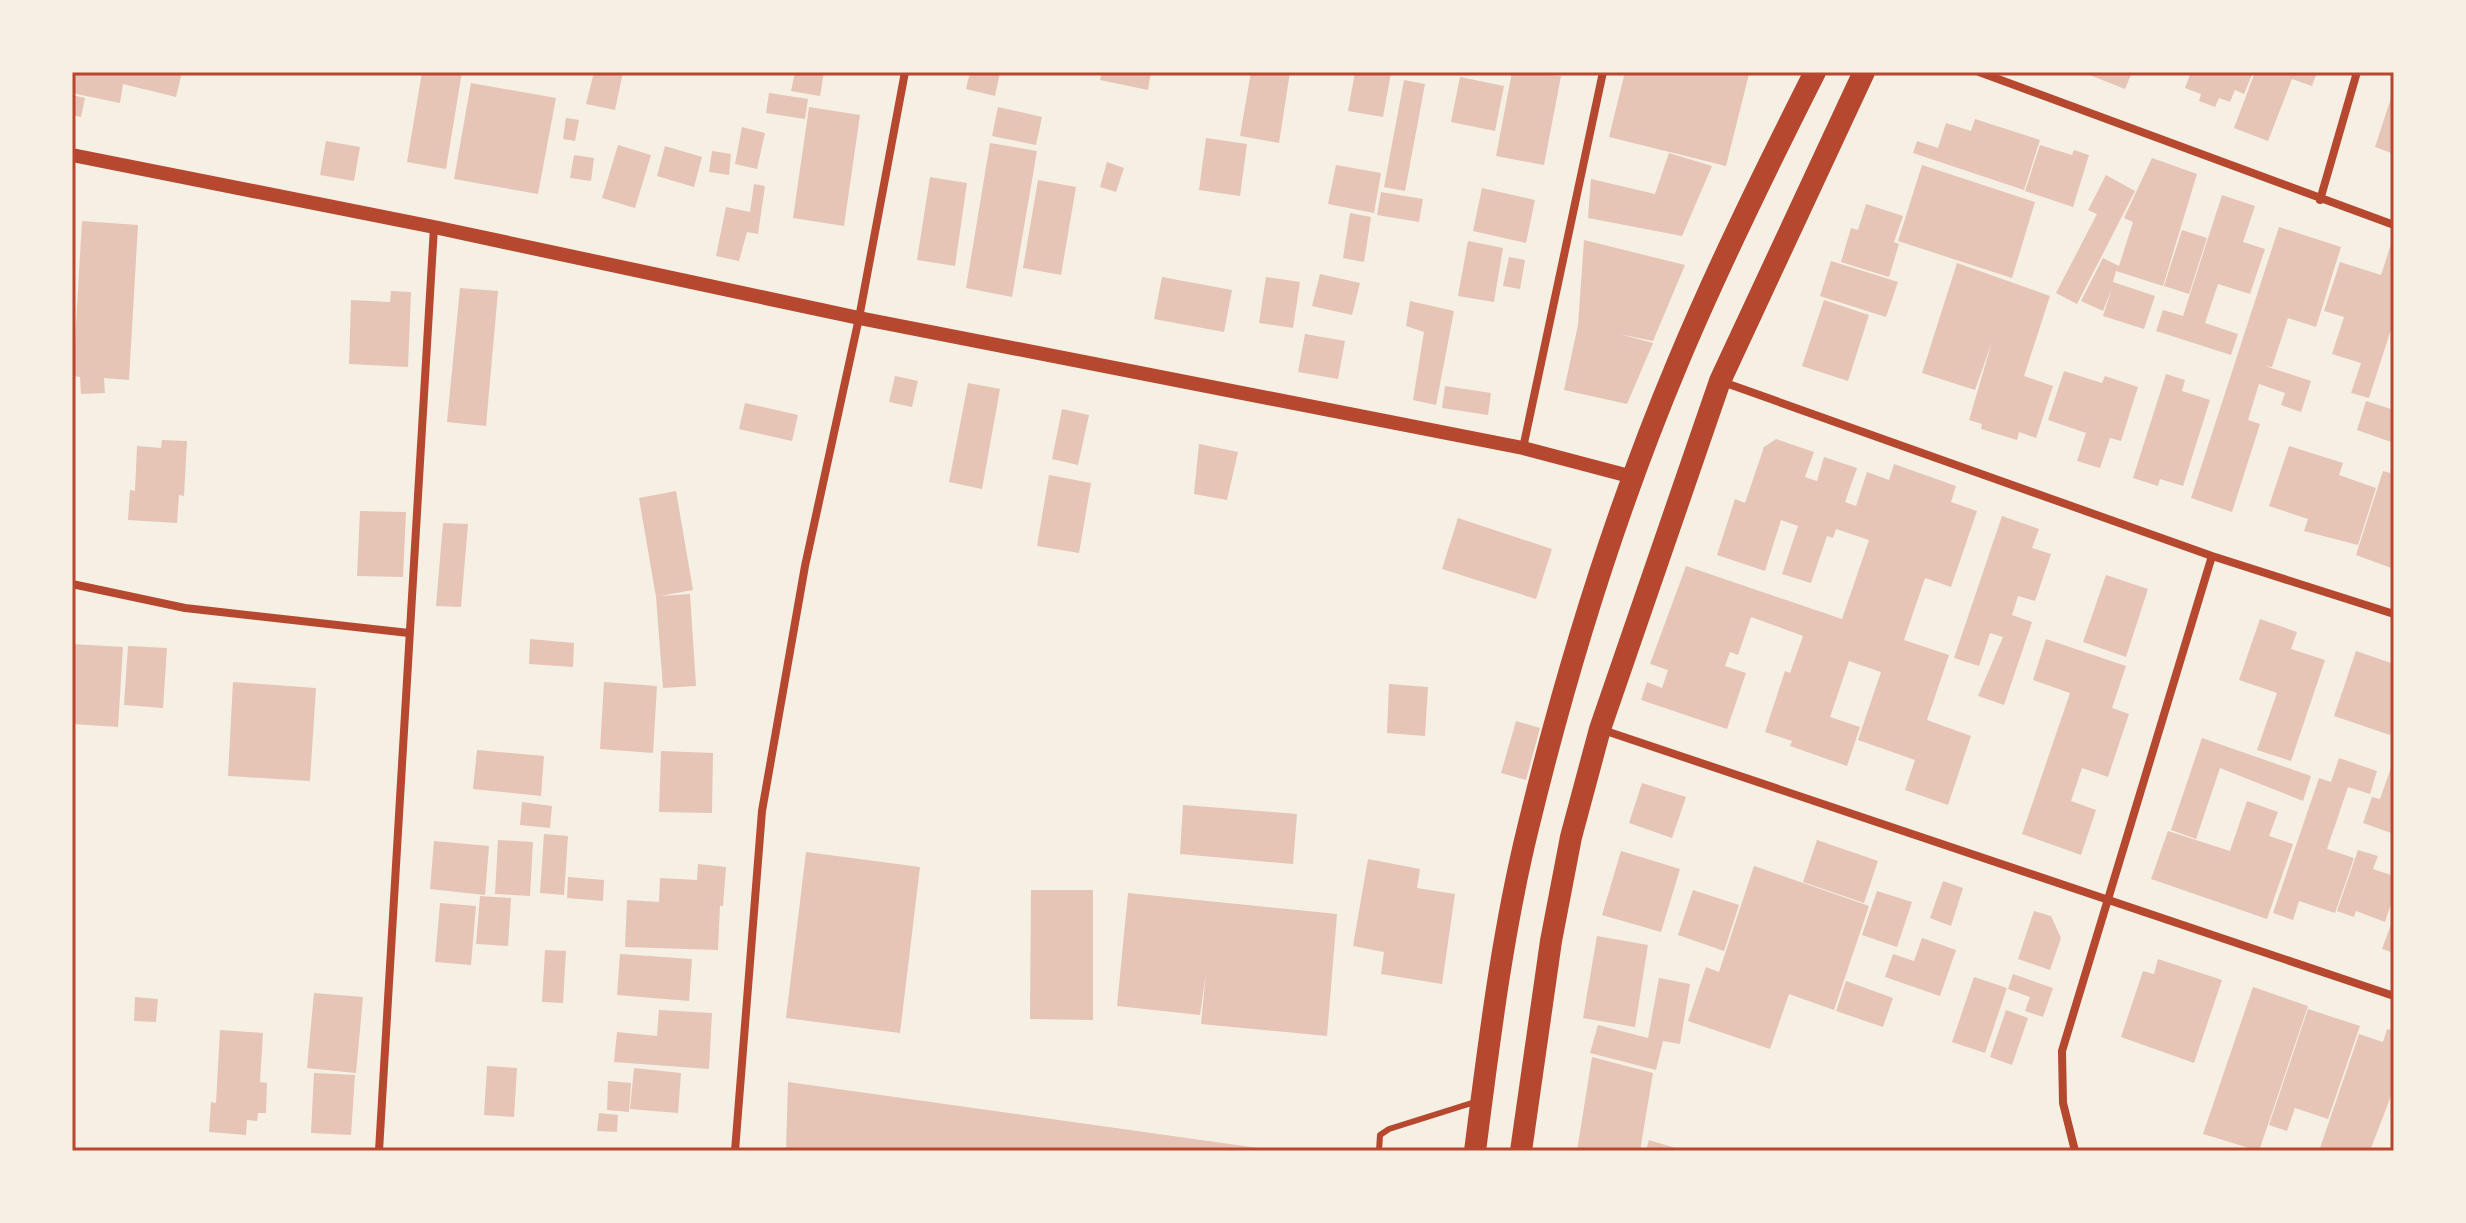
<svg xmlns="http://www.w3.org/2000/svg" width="2466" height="1223" font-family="Figtree,sans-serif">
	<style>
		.building { fill: #e6c5b7 }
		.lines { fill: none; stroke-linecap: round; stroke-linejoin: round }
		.service { stroke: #b5482f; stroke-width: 6 }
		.minor { stroke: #b5482f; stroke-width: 8 }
		.tertiary { stroke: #b5482f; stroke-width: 14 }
		.trunk { stroke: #b5482f; stroke-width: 22 }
		.neatline { fill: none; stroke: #b5482f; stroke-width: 3 }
	</style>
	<rect width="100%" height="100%" fill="#f6efe4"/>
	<path class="building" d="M76,72H182L176,97L123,84L120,103L72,93Z
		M422,72H462L446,169L407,162Z
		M594,72H623L615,110L586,104Z
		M795,72H824L820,96L791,91Z
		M970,72H1000L995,96L966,89Z
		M1102,72H1151L1148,90L1100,80Z
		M1251,72H1290L1279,143L1240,136Z
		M1355,72L1391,73L1383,117L1348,111Z
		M1512,72L1561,76L1544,165L1496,156Z
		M1625,72L1749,74L1726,166L1609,137Z
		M2082,72H2132L2125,89Z
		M2191,72H2253L2244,94L2235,90L2230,102L2219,98L2215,107L2199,101L2201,94L2185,88Z
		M2255,72H2317L2312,86L2292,79L2268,141L2234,128Z
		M1460,77L1504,86L1495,131L1451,122Z
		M1404,80L1425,84L1405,191L1384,187Z
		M471,83L556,98L538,194L454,179Z
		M769,93L808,99L805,119L766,113Z
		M72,95L85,98L81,117L72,115Z
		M2391,98L2394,99V154L2375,147Z
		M809,107L860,115L844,226L793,218Z
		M998,107L1042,117L1036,145L992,136Z
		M566,118L579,120L575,141L563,139Z
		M1975,119L2040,140L2024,190L1913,153L1917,141L1938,148L1946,123L1971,131Z
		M742,127L765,133L757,169L735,164Z
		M1206,138L1247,144L1240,196L1199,190Z
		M326,141L360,147L354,181L320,175Z
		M990,143L1037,151L1012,297L966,288Z
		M618,145L651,155L635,208L602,198Z
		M2040,145L2072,155L2074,150L2089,155L2073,207L2025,191Z
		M665,146L702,157L694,187L657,176Z
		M712,151L731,154L729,175L709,172Z
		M1669,153L1712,166L1682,236L1588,218L1591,179L1655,194Z
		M574,155L594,158L591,181L570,178Z
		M2152,158L2197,174L2163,286L2116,271L2113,282L2155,296L2144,329L2103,316L2112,288L2103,311L2081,301L2103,258L2119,266L2133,222L2124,218Z
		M1107,162L1124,168L1116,192L1100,187Z
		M1336,165L1381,173L1374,213L1328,204Z
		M1922,165L2035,202L2012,278L1898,241Z
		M2106,175L2135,191L2077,304L2056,293L2097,214L2088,210Z
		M930,177L967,183L955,266L917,260Z
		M1038,180L1076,187L1061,275L1023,268Z
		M754,184L765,186L758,234L747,232L739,261L716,256L726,207L750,212Z
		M1482,188L1535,200L1526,243L1473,231Z
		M1381,192L1423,199L1419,222L1377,215Z
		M2222,195L2255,206L2243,242L2265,249L2250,294L2218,284L2205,323L2238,334L2231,355L2156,331L2163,310L2183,316Z
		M1866,204L1903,216L1894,242L1899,244L1889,277L1841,262L1851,228L1858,230Z
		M1350,213L1371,217L1364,262L1343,258Z
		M82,221L138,225L129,380L104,378L105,393L81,394L80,377L73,376Z
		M2279,227L2341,247L2316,327L2288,318L2272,367L2265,366L2311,381L2301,412L2281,405L2285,393L2259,384L2248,420L2260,424L2232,512L2191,498Z
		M2182,230L2207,238L2189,294L2164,286Z
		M2394,235V320L2369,398L2351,393L2361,363L2332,354L2344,317L2324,311L2340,262L2381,275Z
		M1584,240L1685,265L1653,341L1619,334L1653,343L1627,404L1564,390L1578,325Z
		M1468,241L1503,248L1494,302L1458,296Z
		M1509,257L1525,260L1520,289L1503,286Z
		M1831,261L1898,282L1886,317L1820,296Z
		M1957,263L2050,296L2024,376L2053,386L2036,438L2019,432L2017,440L1981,429L1982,424L1969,420L1992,342L1975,390L1922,373Z
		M1320,274L1360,283L1352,315L1312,306Z
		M1162,277L1232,290L1224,332L1154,319Z
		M1266,277L1300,282L1293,328L1259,323Z
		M460,288L498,291L486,426L447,422Z
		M391,291L411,292L408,367L349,364L351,300L390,302Z
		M1824,300L1869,315L1848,381L1802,366Z
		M1410,301L1454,311L1436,405L1413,400L1424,332L1406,326Z
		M1305,334L1345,341L1338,379L1298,372Z
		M2064,371L2102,383L2105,376L2138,387L2121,441L2110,438L2100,468L2077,461L2086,433L2048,420Z
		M2166,374L2185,380L2182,391L2210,400L2183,486L2160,479L2158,486L2133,478Z
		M895,376L918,381L912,407L889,402Z
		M968,383L1000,389L982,489L949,482Z
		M1445,386L1491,393L1488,415L1442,408Z
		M2366,401L2394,410V443L2357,430Z
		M745,403L798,415L792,441L739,429Z
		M1062,409L1089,415L1078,465L1052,459Z
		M1776,439L1814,452L1805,477L1817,481L1824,457L1857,468L1845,502L1856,506L1867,472L1889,480L1894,464L1956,486L1951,502L1977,511L1951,587L1925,578L1904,640L1949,655L1927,720L1971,736L1948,805L1905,790L1915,760L1858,740L1881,672L1849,661L1830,717L1860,727L1847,766L1790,746L1792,741L1765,732L1785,671L1790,673L1803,636L1751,617L1738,655L1730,652L1725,666L1746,673L1727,729L1641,700L1647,682L1662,688L1668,670L1650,664L1686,566L1842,619L1869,540L1836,529L1833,538L1827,536L1811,583L1782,574L1798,526L1781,520L1765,571L1717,555L1735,499L1745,503L1764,447Z
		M162,440L187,441L184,496L179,495L177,523L128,520L130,490L135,491L137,446L161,448Z
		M1199,444L1238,452L1227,500L1194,494Z
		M2289,446L2343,463L2339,475L2376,488L2358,545L2304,531L2308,519L2269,506Z
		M2383,471L2394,474V569L2356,555Z
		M1049,475L1091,483L1079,553L1037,546Z
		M676,491L693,590L660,596L690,594L696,686L663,688L656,597L639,498Z
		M360,511L406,512L403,577L357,576Z
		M2002,516L2039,529L2032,548L2051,554L2035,601L2018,596L2012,615L2032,622L2004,705L1978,696L2003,637L1990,633L1979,666L1954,658Z
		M1458,518L1552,549L1536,599L1442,569Z
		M443,523L468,524L461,607L436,606Z
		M2106,575L2148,589L2126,657L2083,642Z
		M2260,619L2297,632L2291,649L2325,660L2291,761L2257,750L2277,693L2239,680Z
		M530,639L574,643L573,667L529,664Z
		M2046,639L2126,666L2112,708L2129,714L2108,777L2082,768L2071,801L2096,810L2081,855L2022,834L2070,693L2033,680Z
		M72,644L123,647L118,727L72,724Z
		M128,646L167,648L163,708L124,705Z
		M2356,651L2394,664V724L2390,735L2334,716Z
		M233,682L316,688L310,781L228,776Z
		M604,682L657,686L653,753L600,749Z
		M1389,684L1428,687L1425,736L1387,733Z
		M1516,721L1540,728L1526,780L1501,773Z
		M2202,738L2311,776L2303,801L2220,768L2196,839L2171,830Z
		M477,750L544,756L541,796L473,789Z
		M661,751L713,753L712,813L659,812Z
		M2339,758L2377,771L2370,794L2348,787L2327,849L2354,858L2335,913L2299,901L2293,920L2273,913L2319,778L2331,782Z
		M2394,759V834L2363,823L2372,797L2380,799Z
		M1642,783L1686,797L1672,838L1629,823Z
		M2247,801L2278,812L2269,836L2293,844L2267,919L2151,879L2168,831L2230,851Z
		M522,802L552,806L550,828L520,825Z
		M1183,805L1297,814L1293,864L1180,854Z
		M544,834L568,836L564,895L540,893Z
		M498,840L533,842L530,896L495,894Z
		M1817,840L1878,861L1864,903L1803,882Z
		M434,841L489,846L485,895L430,889Z
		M2358,850L2378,856L2373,869L2394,876V895L2385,922L2356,911L2354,917L2337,911Z
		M1621,851L1680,869L1661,932L1602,915Z
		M806,852L920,867L900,1033L786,1018Z
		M1368,859L1420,869L1417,888L1455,894L1442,984L1381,974L1384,952L1353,946Z
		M698,864L726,867L723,906H720L718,950L625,947L627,900L659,902L660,878L697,880Z
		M1754,866L1869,906L1834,1010L1789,994L1770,1049L1688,1021L1706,967L1719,972Z
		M568,877L604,880L603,901L567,898Z
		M1943,881L1963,888L1951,926L1930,918Z
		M1031,890H1093V1020L1030,1019Z
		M1693,890L1739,905L1724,951L1678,935Z
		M1877,891L1912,902L1897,947L1862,935Z
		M1128,893L1337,914L1327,1036L1201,1024L1206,973L1200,1015L1117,1006Z
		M480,896L511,898L508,946L476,944Z
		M440,903L476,906L471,965L435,962Z
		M2034,911L2051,916L2061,938L2050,970L2018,959Z
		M2394,916V953L2382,949Z
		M1597,936L1648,945L1635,1027L1583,1018Z
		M1922,938L1956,950L1940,996L1885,977L1893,954L1914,961Z
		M545,950L566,951L563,1003L542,1002Z
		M620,954L692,959L689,1001L617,995Z
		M2158,959L2222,980L2194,1063L2121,1037L2143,971L2154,974Z
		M2013,974L2053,988L2043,1017L2025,1011L2030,997L2008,989Z
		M1974,977L2007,988L1985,1053L1952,1042Z
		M1659,978L1690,984L1680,1044L1663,1041L1656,1070L1590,1053L1598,1025L1648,1038Z
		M1846,981L1893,998L1883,1027L1836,1011Z
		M2253,987L2308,1006L2259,1151L2203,1134Z
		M314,993L363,997L356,1073L307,1068Z
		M135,997L158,999L156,1022L134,1021Z
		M2308,1009L2360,1026L2328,1119L2295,1108L2287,1131L2269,1125Z
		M659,1010L712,1013L709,1069L614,1062L617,1032L657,1036Z
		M2006,1010L2028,1018L2012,1065L1990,1057Z
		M2387,1029L2394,1031V1088L2370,1151H2319L2359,1034L2383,1042Z
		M220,1030L263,1033L260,1082L267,1083L266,1113H258L257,1121L247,1120L246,1135L209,1132L211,1102L216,1103Z
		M1592,1057L1653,1073L1640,1151H1577Z
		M487,1066L517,1068L514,1117L484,1115Z
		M634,1068L681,1073L678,1113L630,1109Z
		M314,1073L355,1075L351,1135L311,1133Z
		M608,1081L631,1083L629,1112L607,1110Z
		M788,1082L1265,1149V1151H786Z
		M599,1113L618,1115L617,1132L597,1131Z
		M1649,1140L1682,1150V1151H1646Z"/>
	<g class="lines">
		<path class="service" d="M1379,1151L1380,1135L1389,1129L1475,1102"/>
		<path class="minor" d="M1979,72L2394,225
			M2320,200L2357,72
			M1720,381L2212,556L2394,614
			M1523,448L1603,72
			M72,584L185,608L409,633
			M1600,729L2394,996
			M379,1151L434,227
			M735,1151L762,811L805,566L859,318L905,72
			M2075,1151L2063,1103L2062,1051L2212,556"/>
		<path class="tertiary" d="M72,155L434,227L859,318L1523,448L1633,477"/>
		<path class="trunk" d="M1475,1151C1489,1043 1502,934 1528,828C1566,671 1615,512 1678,362C1719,264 1767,167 1815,72
			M1521,1151L1551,941L1571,837L1600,729L1720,381L1864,72"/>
	</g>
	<rect width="2466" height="1223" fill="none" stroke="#f6efe4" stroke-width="148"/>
	<rect x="74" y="74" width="2318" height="1075" class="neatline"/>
</svg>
